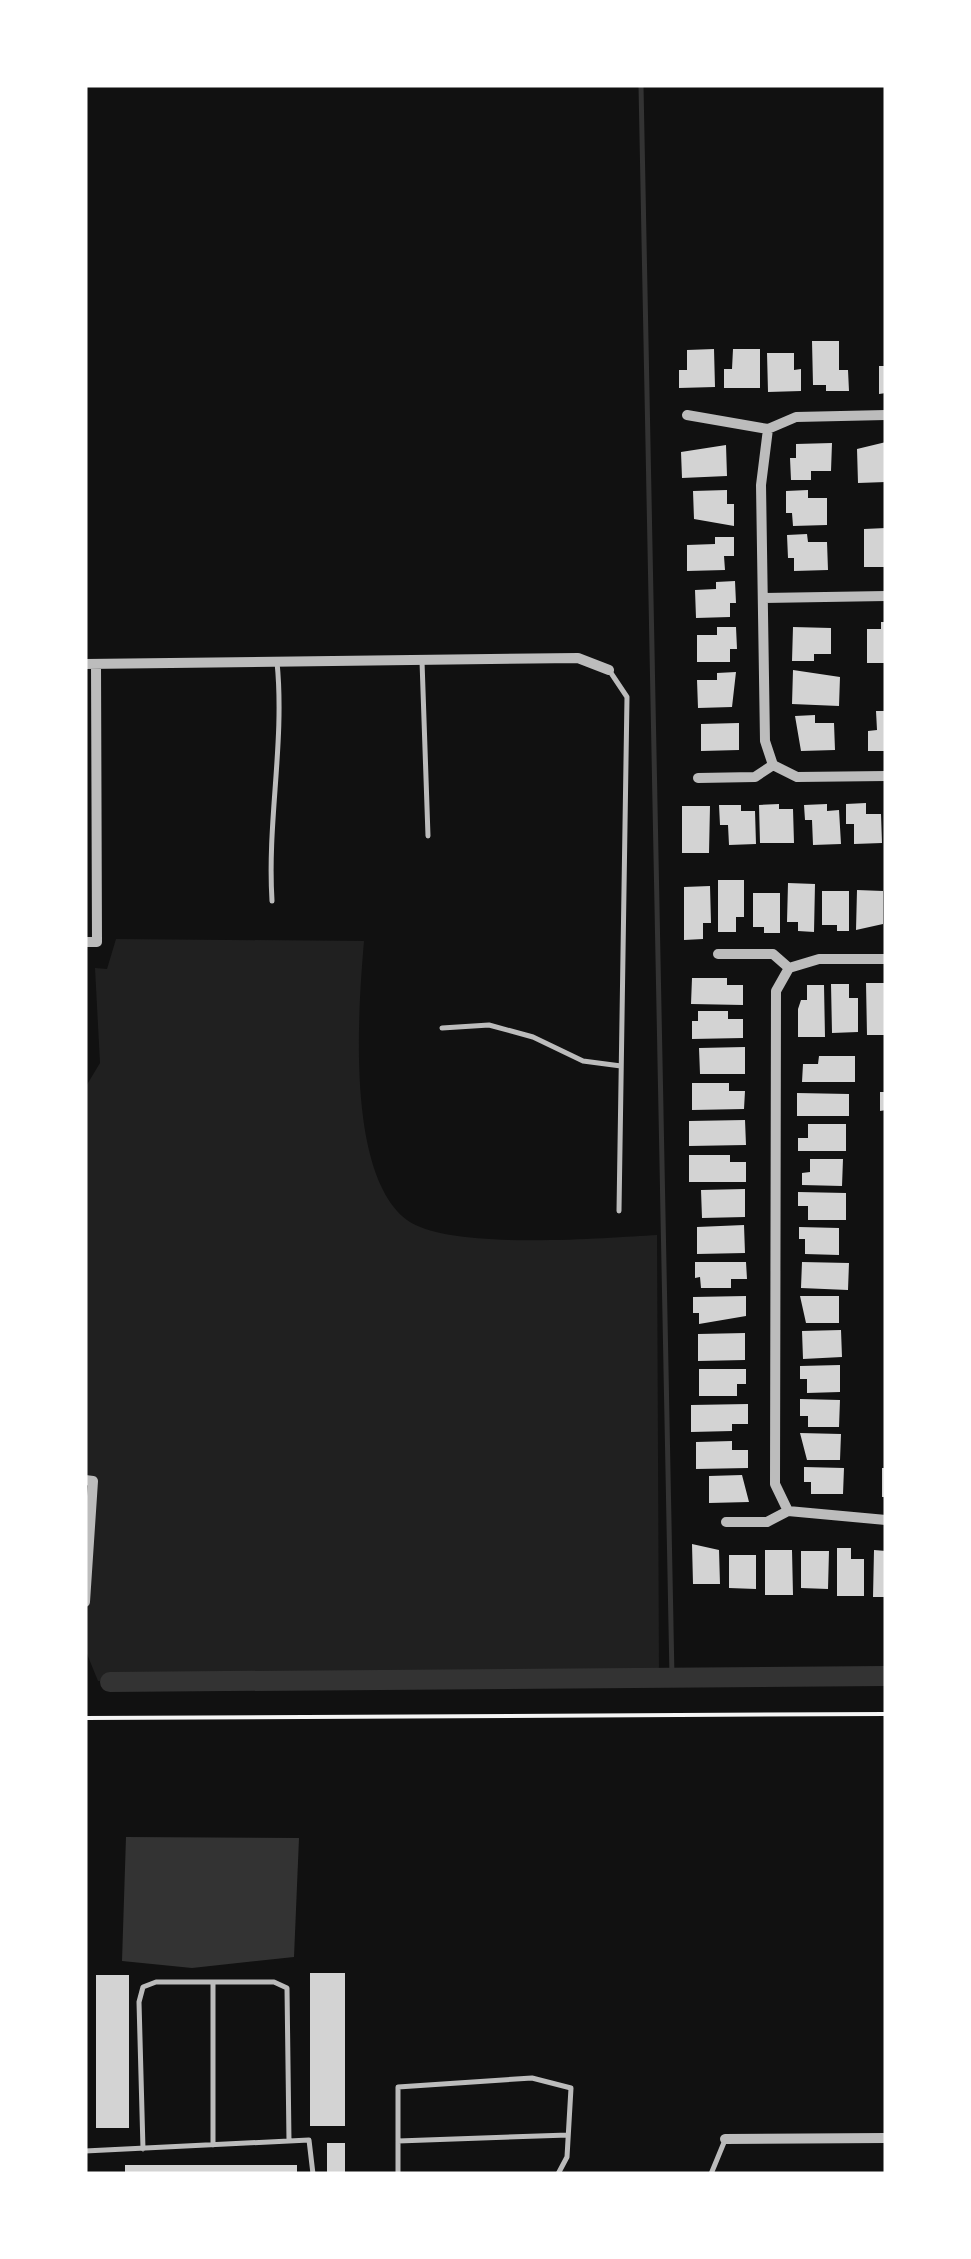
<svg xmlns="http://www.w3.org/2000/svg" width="971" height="2259" font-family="Lato,sans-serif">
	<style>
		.green { fill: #202020 }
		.water { fill: #333 }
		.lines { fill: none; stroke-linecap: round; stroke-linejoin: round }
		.stream { stroke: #333; stroke-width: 5 }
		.canal { stroke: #333; stroke-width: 20 }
		.building { fill: #d3d3d3 }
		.path { stroke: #f5f5f5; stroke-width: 4 }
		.service { stroke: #bcbcbc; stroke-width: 5 }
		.minor { stroke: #bcbcbc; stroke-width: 10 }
	</style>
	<rect width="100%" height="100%" fill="#111"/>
	<path class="green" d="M116,939L364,941C358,1011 346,1174 407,1220C449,1251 603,1238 657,1235L659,1677L98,1681L85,1649V1088L100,1063L95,968L107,969Z"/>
	<path class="water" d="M126,1837L299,1838L294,1957L192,1968L122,1961Z"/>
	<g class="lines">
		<path class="stream" d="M641,85L672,1677"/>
		<path class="canal" d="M110,1682L886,1676"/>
	</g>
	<path class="building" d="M812,341H839V370H848L849,391H826V385H813Z
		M714,349L715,387L679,388V370H687V350Z
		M733,349H760V388H724V369H732Z
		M767,353H794V370L801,369V391L768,392Z
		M879,366H886V393L879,394Z
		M886,442V482L858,483L857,449Z
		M832,443L831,471H811V480H791L790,458H796V444Z
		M726,445L727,476L682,478L681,452Z
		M727,490V504H734V526L694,519L693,491Z
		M808,490V498H827V525L793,526L792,513H786V491Z
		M886,528V567H864V529Z
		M807,534L808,542H827L828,570L794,571V558H788L787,535Z
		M715,537H734V556H724L725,570L687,571V545L715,544Z
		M735,581L736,603H730V617L696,618L695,590L716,589V582Z
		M881,622H886V663H867V629H881Z
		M717,627H736L737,649H730V662H697V635H717Z
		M793,627L831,628V654H814V661H792Z
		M793,670L840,677L839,706L792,704Z
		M736,672L732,707L698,708L697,680H717V673Z
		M876,711H886V751H868V731L877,730Z
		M815,715V723H834L835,750L801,751L795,716Z
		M739,723V750L701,751V724Z
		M866,803V814H881L882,843L854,844V824H846V804Z
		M779,804V809H793L794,843H760L759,805Z
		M827,804V811L839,810L841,844L813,845L812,820H805L804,805Z
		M719,805H741V811H755L756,844L729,845L728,825H720Z
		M682,806H710L709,853H682Z
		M718,880H744V917H736V932H718Z
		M788,883L815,884L814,932L798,931V922H787Z
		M710,886L711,923H703V939L684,940V887Z
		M857,890L883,891V924L856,930Z
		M822,891H849V931H837V925H822Z
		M753,893H780V933H764V927H753Z
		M692,978H727V985H743V1005L691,1004Z
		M866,983H884L886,1035H867Z
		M831,984H849V998H858V1032L832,1033Z
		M807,985H824L825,1037H798V1009L801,1000H807Z
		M698,1011H728V1019H743V1038L692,1039V1021H698Z
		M745,1047V1074H700L699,1048Z
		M819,1056H855V1082H802L803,1064H818Z
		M692,1083H729V1091H745L744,1109L692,1110Z
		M880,1092H886V1110L880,1111Z
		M797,1093L849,1094V1116H797Z
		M745,1120L746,1145L689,1146V1121Z
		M808,1124H846V1151H798V1138H808Z
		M689,1155H730V1162H746V1182H689Z
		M810,1159H843L842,1186L802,1185V1173L810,1172Z
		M745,1189V1217L702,1218L701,1190Z
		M798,1192L846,1193V1220H808V1206H798Z
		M744,1225L745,1253L697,1254V1227Z
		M799,1227L839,1228V1255L805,1254V1239H799Z
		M695,1262H746L747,1279H731V1288H701L700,1277L695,1278Z
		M802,1262L849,1263L848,1290L801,1288Z
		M746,1296V1316L699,1324V1313H693V1297Z
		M800,1296H839V1323H806Z
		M841,1330L842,1357L803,1359L802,1331Z
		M745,1333V1360L698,1361V1334Z
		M840,1365V1392L807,1393V1379H800V1366Z
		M699,1369H746V1384H737V1396H699Z
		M800,1399L840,1400L839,1427H808V1416H800Z
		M748,1404V1424H732V1431L691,1432V1405Z
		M800,1433L841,1434L840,1460H807Z
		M732,1441V1450H748V1468L696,1469V1442Z
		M804,1467L844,1468L843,1494H811V1482H804Z
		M882,1468H886V1497H882Z
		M742,1475L749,1502L709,1503V1476Z
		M692,1544L719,1550L720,1584H693Z
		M837,1548H851V1559H864V1596H837Z
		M765,1550H792L793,1595H765Z
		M874,1550L886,1551V1597H873Z
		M801,1551H829L828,1589L801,1588Z
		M729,1555H756V1589L729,1588Z
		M310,1973H345V2126H310Z
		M96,1975H129V2128H96Z
		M327,2143H345V2174H327Z
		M125,2165H297V2174H125Z"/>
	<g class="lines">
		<path class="path" d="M85,1718L886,1714"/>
		<path class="service" d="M422,661L428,836
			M609,670L627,697L619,1211
			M272,901C267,821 285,742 277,662
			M442,1028L489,1025L533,1037L583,1061L621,1066
			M213,1983V2145
			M398,2141L568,2135
			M143,2149L139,2002L143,1987L156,1982H274L287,1988L289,2141
			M85,2151L309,2140L313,2174
			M398,2174V2087L532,2078L571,2088L567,2157L558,2174
			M711,2174L725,2140"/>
		<path class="minor" d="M687,415L768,429L796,417L886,415
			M768,429L761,485L765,741L773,765
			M764,598L886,596
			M85,664L578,658L609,670
			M698,778L755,777L773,765L797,777L886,776
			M85,942H97L96,664
			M718,954H773L789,968
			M789,968L819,959H886
			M85,1480L93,1481L85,1602
			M788,1511L775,1484L776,991L789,968
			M726,1522H767L788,1511L886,1520
			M725,2139L886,2138"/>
	</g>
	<rect width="971" height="2259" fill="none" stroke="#ffffff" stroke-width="175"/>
</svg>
